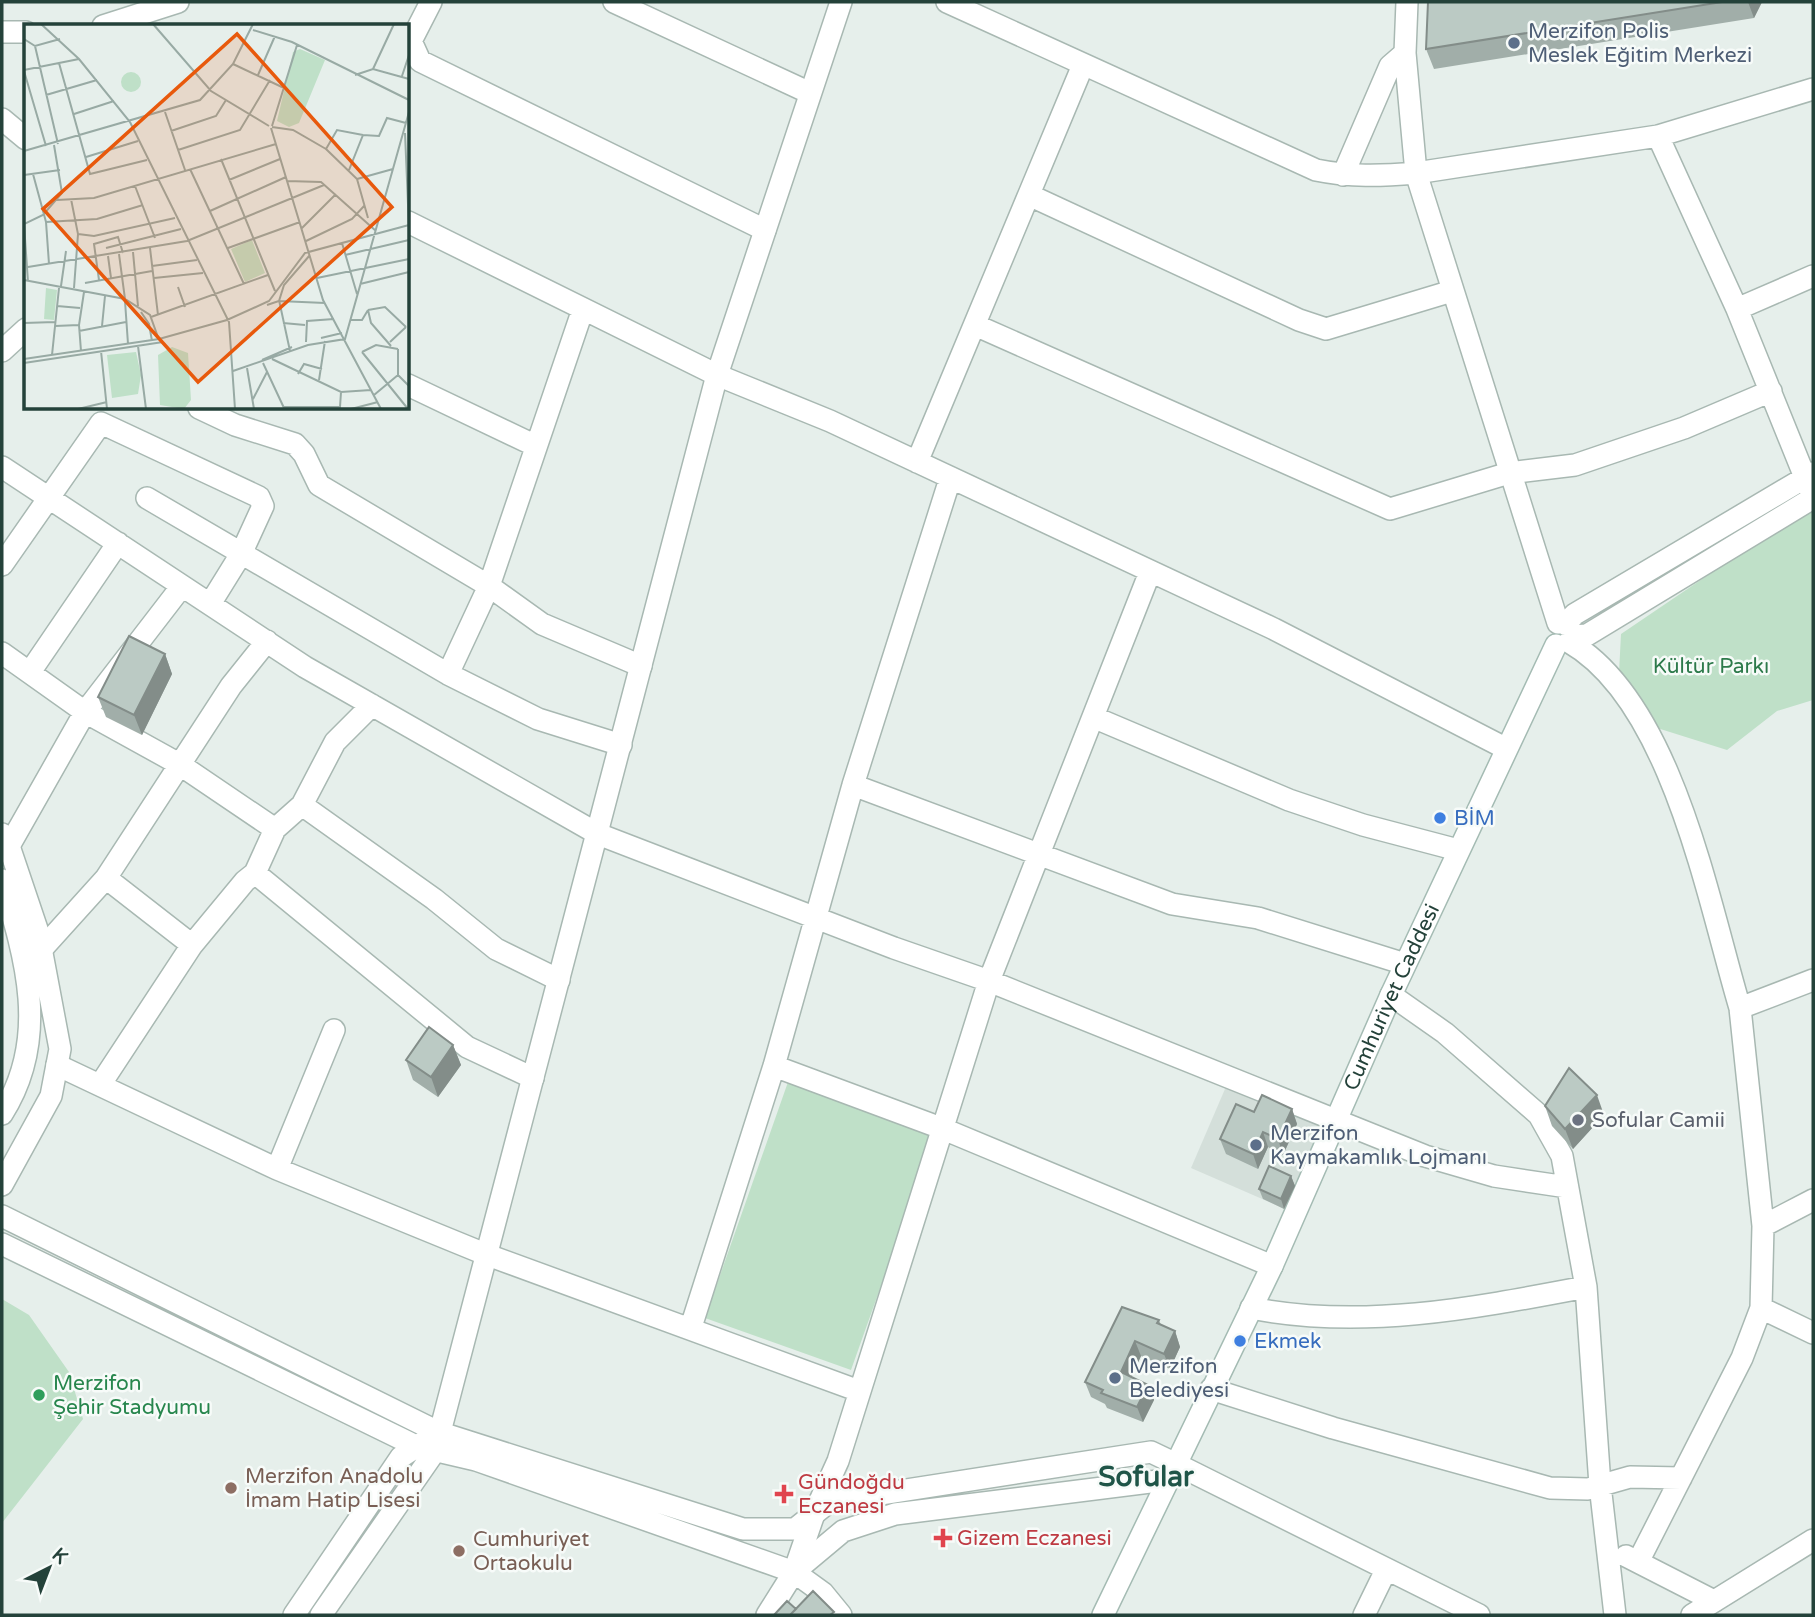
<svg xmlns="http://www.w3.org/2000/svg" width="1815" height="1617" font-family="'Varela Round',sans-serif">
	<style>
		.built { fill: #d4dfda }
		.green { fill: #bfe0c8 }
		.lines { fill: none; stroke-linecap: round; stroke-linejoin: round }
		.minor-casing { stroke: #a8b8b2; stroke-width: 24 }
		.tertiary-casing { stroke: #a8b8b2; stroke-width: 24 }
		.secondary-casing { stroke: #a4bbb3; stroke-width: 24 }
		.minor { stroke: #fff; stroke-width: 21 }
		.tertiary { stroke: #fff; stroke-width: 21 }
		.secondary { stroke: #fff; stroke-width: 21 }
		.wall { fill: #a1aea9 }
		.shaded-wall { fill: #838d89 }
		.building { fill: #bbcac4; stroke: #838d89; stroke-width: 2 }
		.service-dot { fill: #5c6f8a; stroke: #f7fbf9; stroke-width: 2.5 }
		.shop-dot { fill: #3f7fe0; stroke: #f7fbf9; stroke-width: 2.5 }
		.worship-dot { fill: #6b7280; stroke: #f7fbf9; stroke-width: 2.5 }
		.leisure-dot { fill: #2e9e5b; stroke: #f7fbf9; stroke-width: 2.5 }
		.education-dot { fill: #8d6e63; stroke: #f7fbf9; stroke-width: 2.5 }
		.health-dot { fill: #e0444e; stroke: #f7fbf9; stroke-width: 2.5 }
		.labels { text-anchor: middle; stroke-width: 5; stroke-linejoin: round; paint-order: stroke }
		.service-label { font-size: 21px; fill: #4e5e75; stroke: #f7fbf9; text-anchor: start }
		.park-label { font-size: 21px; fill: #2d7a4b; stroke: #f7fbf9 }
		.shop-label { font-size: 21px; fill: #366cbe; stroke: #f7fbf9; text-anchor: start }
		.street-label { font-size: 21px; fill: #24423a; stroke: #f7fbf9 }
		.worship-label { font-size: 21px; fill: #5b616d; stroke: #f7fbf9; text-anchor: start }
		.leisure-label { font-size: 21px; fill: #27864d; stroke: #f7fbf9; text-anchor: start }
		.education-label { font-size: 21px; fill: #785e54; stroke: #f7fbf9; text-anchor: start }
		.health-label { font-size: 21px; fill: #be3a42; stroke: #f7fbf9; text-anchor: start }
		.district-label { font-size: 28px; font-weight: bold; fill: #1f5548; stroke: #f7fbf9 }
		.inset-road { fill: none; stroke: #98aaa4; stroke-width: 2 }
		.view { fill: #e8590c; fill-opacity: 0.15; stroke: #e8590c; stroke-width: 3.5 }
		.inset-edge { fill: none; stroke: #24423a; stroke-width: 3.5 }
	</style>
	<rect width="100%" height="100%" fill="#e6efeb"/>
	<path class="built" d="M1228,1082L1322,1123L1285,1209L1191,1168Z"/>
	<path class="green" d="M1813,504V700L1777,711L1727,750L1654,727L1619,673L1621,634Z
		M788,1082L935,1134L851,1370L705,1318Z
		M2,1299L29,1315L69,1372L83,1419L2,1523Z"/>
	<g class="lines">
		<g class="minor-casing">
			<path id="minor" d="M431,2L411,41L420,61L765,230
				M614,2L810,93
				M103,26L178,2
				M2,32H26
				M2,119L26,139
				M1658,136L1737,309L1813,497
				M1416,173L1658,136L1813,89
				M1029,195L1299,320L1326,329L1452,291
				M408,222L717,375L830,421L1274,629L1505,748
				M1737,309L1813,276
				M975,325L1390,509L1509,473L1575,465L1684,428L1771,391
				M2,351L26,329
				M408,385L536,446
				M199,408L235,425L295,444L304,454L319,485L489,586L542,624L641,666
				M917,462L1083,65
				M2,467L305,667L598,834L894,948L989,981L1425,1156L1494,1176L1567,1187
				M147,498L448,674L538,719L621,745
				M2,565L101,423L259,497L263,506L241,554L210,604
				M1565,624L1575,614L1813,473
				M1572,636L1587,635L1813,498
				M1569,642C1672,701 1708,901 1740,1008
				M2,653L85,712L179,764L275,829
				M30,672L118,543
				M448,674L489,586L583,309
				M1093,717L1289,800L1363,825L1458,850
				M853,785L1172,904L1258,918L1405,964
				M302,805L434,899L496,949L559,980
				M9,846L85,712L182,586
				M255,873L467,1047L533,1078
				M106,878L192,945
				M41,950L106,878L231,686L267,641
				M1391,995L1445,1033L1539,1115L1562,1156L1586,1287L1600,1485L1615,1615
				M57,1065L277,1169L485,1254L859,1391
				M774,1066L941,1128L1272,1266
				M100,1085L192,945L245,881L255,873L275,829L302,805L335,742L372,705
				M277,1169L334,1030
				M1763,1226L1813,1200
				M1251,1308C1363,1330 1475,1308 1586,1287
				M1761,1308L1813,1333
				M691,1327L774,1066L853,785L950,479
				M1211,1389L1333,1428L1550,1488L1588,1489L1630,1477L1681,1478
				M1174,1463L1479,1615
				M1626,1556L1714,1601
				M1638,1562L1742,1358L1761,1308L1763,1226L1740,1008L1813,980
				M794,1572L823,1593L841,1615
				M767,1615L794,1572L814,1514L838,1461L989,981L1150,572
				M1364,1615L1386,1570"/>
		</g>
		<g class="tertiary-casing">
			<path id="tertiary" d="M947,2L1316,170C1350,177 1381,176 1416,173
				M1407,2L1405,53L1416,173L1558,623
				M1343,175L1390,66L1405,53
				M2,834L9,846L38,932L60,1049L51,1096L2,1185
				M2,880C26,958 50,1039 2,1114
				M2,1216L438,1432L743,1529H795L829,1502L1151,1452L1174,1463
				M2,1244L416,1446L476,1460L794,1572L843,1531L895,1514L1166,1480
				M294,1615L401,1457L425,1441
				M321,1615L435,1451L717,375L841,2
				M1692,1615L1813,1540"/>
		</g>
		<g class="secondary-casing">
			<g id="secondary">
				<path id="s1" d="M1103,1615L1272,1266L1391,995L1556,645"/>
			</g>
		</g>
		<use href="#minor" class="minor"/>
		<use href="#tertiary" class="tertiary"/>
		<use href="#secondary" class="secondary"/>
	</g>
	<path class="wall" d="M1428,2H1762L1754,18L1434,69L1426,49Z
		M165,654L172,674L142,735L106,717L98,697Z
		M453,1045L461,1065L438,1097L413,1080L406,1060Z
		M1545,1106L1604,1115L1573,1149L1552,1126Z
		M1292,1109L1297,1124L1283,1155L1268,1147L1258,1169L1226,1154L1220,1139L1254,1112Z
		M1291,1176L1295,1186L1284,1209L1263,1199L1259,1189Z
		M1159,1320L1161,1325L1175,1331L1180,1347L1170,1369L1141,1356L1131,1377L1148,1385L1154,1400L1143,1422L1107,1408L1105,1404L1091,1397L1085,1382Z"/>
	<path class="shaded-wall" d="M1748,2H1762L1754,18Z
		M165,654L172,674L142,735L134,715Z
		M453,1045L461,1065L438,1097L431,1077Z
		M1597,1095L1604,1115L1573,1149L1565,1129Z
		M1292,1109L1297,1124L1283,1155L1278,1139Z
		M1263,1132L1268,1147L1258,1169L1253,1154Z
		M1291,1176L1295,1186L1284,1209L1281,1199Z
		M1175,1331L1180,1347L1170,1369L1164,1354Z
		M1135,1341L1141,1356L1127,1387L1121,1372Z
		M1148,1385L1154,1400L1143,1422L1137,1407Z"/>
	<path class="building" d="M1428,2H1722L1426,49Z
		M129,636L165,654L134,715L98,697Z
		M429,1027L453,1045L431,1077L406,1060Z
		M1569,1068L1597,1095L1565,1129L1545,1106Z
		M1262,1095L1292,1109L1278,1139L1263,1132L1253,1154L1220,1139L1236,1104L1254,1112Z
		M1269,1166L1291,1176L1281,1199L1259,1189Z
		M1122,1307L1159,1320L1157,1323L1175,1331L1164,1354L1135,1341L1121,1372L1148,1385L1137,1407L1101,1393L1103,1390L1085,1382Z
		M813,1591L834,1612L830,1615H790Z
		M787,1601L796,1609L790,1615H774Z"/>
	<g class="service-dot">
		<circle cx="1514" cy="43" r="7"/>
		<circle cx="1256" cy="1145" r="7"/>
		<circle cx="1115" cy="1378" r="7"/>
	</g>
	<g class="shop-dot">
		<circle cx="1440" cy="818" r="7"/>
		<circle cx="1240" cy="1341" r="7"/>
	</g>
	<circle class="worship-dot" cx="1578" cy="1120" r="7"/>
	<circle class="leisure-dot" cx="39" cy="1395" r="7"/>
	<g class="education-dot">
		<circle cx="231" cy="1488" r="7"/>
		<circle cx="459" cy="1551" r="7"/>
	</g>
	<g class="health-dot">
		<path d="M780.5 1483.5h7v7h7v7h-7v7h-7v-7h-7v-7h7z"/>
		<path d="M939.5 1527.5h7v7h7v7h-7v7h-7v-7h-7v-7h7z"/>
	</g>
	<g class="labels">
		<g class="service-label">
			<text x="1528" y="38">Merzifon Polis<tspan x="1528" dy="24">Meslek Eğitim Merkezi</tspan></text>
			<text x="1270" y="1140">Merzifon<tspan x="1270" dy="24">Kaymakamlık Lojmanı</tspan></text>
			<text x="1129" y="1373">Merzifon<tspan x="1129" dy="24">Belediyesi</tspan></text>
		</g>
		<g class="park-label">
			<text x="1711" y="673">Kültür Parkı</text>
		</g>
		<g class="shop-label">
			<text x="1454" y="825">BİM</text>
			<text x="1254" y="1348">Ekmek</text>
		</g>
		<g class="street-label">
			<text dy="7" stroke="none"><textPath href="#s1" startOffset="682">Cumhuriyet Caddesi</textPath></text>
		</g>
		<g class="worship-label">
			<text x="1592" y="1127">Sofular Camii</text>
		</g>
		<g class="leisure-label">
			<text x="53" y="1390">Merzifon<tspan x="53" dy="24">Şehir Stadyumu</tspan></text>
		</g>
		<g class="education-label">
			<text x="245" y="1483">Merzifon Anadolu<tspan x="245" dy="24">İmam Hatip Lisesi</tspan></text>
			<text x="473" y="1546">Cumhuriyet<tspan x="473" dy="24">Ortaokulu</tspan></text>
		</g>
		<g class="health-label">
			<text x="798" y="1489">Gündoğdu<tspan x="798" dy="24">Eczanesi</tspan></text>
			<text x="957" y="1545">Gizem Eczanesi</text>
		</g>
		<g class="district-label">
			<text x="1146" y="1486">Sofular</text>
		</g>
	</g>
	<g transform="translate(24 24)">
		<rect width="385" height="385" fill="#e6efeb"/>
		<path d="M276,25L301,36L275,99L265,103L253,97L269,28ZM97 58a10 10 0 1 1 20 0a10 10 0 1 1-20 0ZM228,216L241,249L221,258L207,225ZM22,264L33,266L30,296L20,295ZM148,323L164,329L167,376L160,385L136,381L134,331ZM112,328L117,351L114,370L88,374L83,331Z" fill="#bfe0c8"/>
		<path class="inset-road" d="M17,0L55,35L106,98L205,298L211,385M129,0L187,67L245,102M229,6L268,18L385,76M0,15L11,22L36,15M11,22L34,120M35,39L66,150L123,136M209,40L260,64M349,45L370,0M0,46L55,35M0,47L22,122M234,51L251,12M331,51L349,45L385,55M378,52L385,31M22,71L73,56M141,88L161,146M50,90L90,77M248,102L273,21M248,103L269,106L302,125M247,104L299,276L357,385M147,107L192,92L202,76M381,109L385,204M339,111L313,106L302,125L333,155L344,194M154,126L216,106L246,56M0,127L176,76L209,40L229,0M62,133L114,117M197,135L251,267M166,145L220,260M325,146L339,111L355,112L363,94L382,99M9,150L22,198L25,240M0,151L36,146M333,155L369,145M205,156L256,135M263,157L297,158L352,207M111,162L131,214M47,175L54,210L50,264M33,176L70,174L252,120M186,187L262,153M22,198L73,195L119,181M278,204L312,170M54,210L70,212L151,194M282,217L328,195L341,181M318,219L333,270M82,224L157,205M126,224L134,291M204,224L276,198M109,228L114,282M95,230L101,275M321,231L385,216M84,232L87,254M128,242L173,236M4,243L163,217L300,161M130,254L179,249M293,254L385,235M0,256L101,275L126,291L135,316M75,256L70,220L94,213L99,229M4,258L0,200L19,191L38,169L30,121M61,259L128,247M336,260L385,248M37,262L42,227M154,263L161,283M255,276L266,327M101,277L104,320M255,277L301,279M243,281L255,277L260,261L286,231M33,282L56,284M344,286L361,283L382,303M344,286L347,299L367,322M117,288L125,300L128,317M127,293L244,251M327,296H338L344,286M0,299L31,298M259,299L281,301M31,302L55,301M78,302L81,272M55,307L102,298M297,314L318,309M282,318L283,297L310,295M366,318L382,303M114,322L122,385M374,325V351L385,362M57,327L55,301L60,268M77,327L83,385M338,328L384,385M338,328L352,321L374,325M28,331L35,264M0,335L135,315L203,296L245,277L281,229L385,201M248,335L317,368L347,366M238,336L268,323M0,339L139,318M239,339L260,384M223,344L230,385M209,347L284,321L321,315L385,88M274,350L280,340L298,345M295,356L301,317M350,371L374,351M229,375L243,348M259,383H316L317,368M54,385L83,378M327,385L354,378"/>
		<path class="view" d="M213,10L368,183L174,358L19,185Z"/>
		<rect width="385" height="385" class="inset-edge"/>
	</g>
	<rect width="1815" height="1617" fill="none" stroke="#24423a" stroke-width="7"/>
	<g transform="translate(49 1568) rotate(42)" stroke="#f7fbf9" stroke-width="5" paint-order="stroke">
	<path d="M0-5L12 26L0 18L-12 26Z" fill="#24423a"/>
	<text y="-10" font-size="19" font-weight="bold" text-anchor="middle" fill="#24423a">K</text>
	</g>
</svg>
